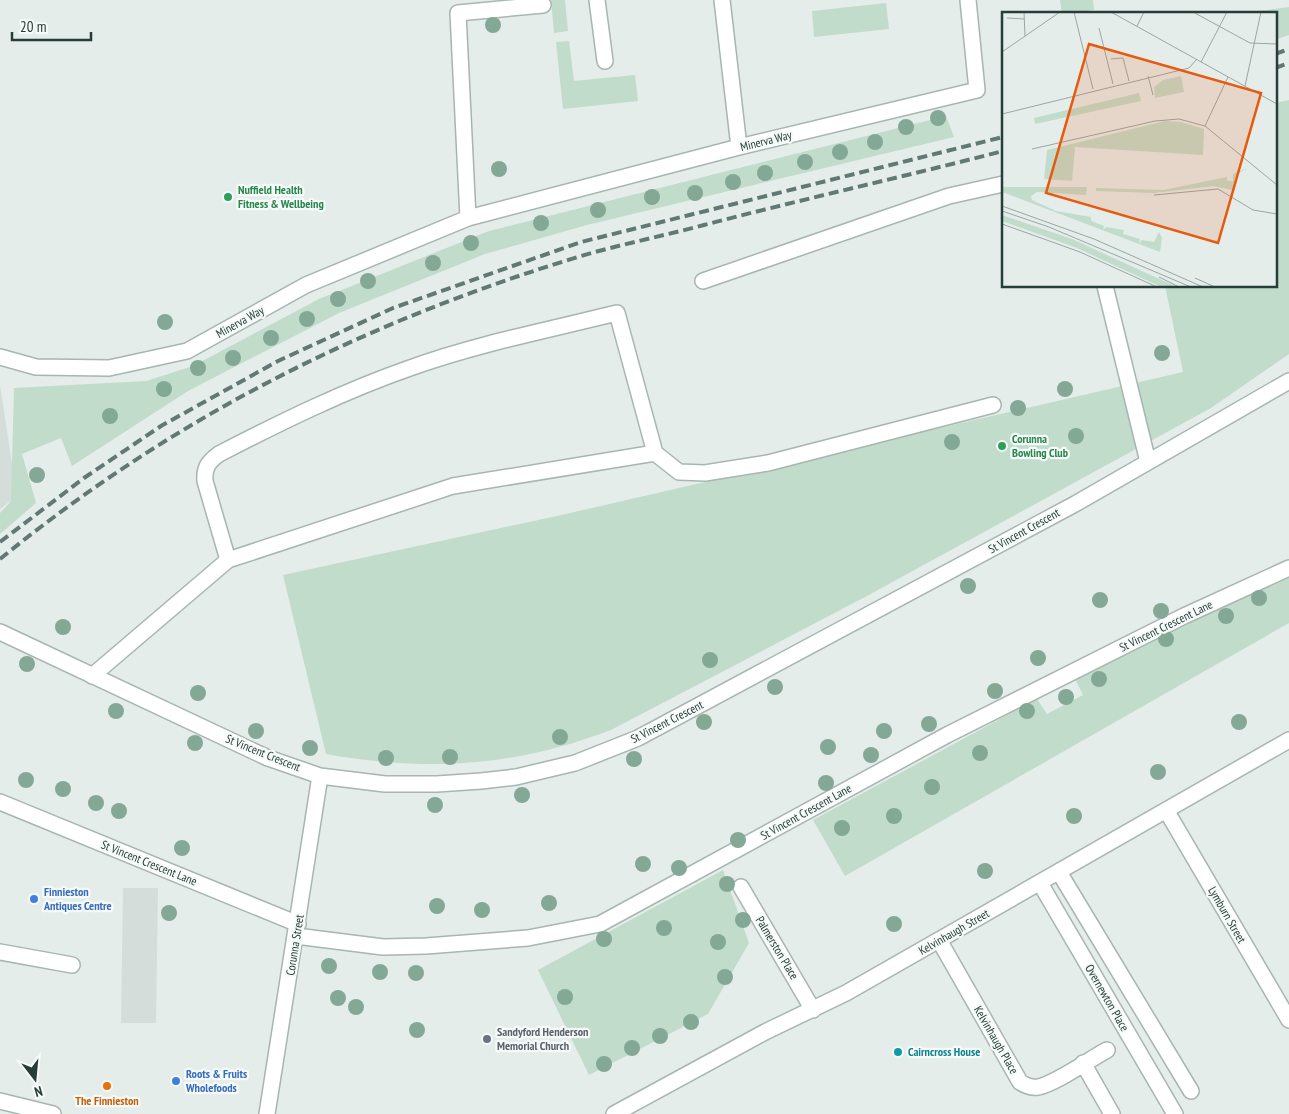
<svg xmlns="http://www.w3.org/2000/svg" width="1289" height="1114" font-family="'PT Sans Narrow',sans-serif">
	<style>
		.built { fill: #d4ddd9 }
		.green { fill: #c1dccb }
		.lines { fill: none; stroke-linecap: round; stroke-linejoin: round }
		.minor-casing { stroke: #a8b5b1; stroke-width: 18 }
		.minor { stroke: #fff; stroke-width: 15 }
		.rail { stroke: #617874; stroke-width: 4; stroke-dasharray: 10 5; stroke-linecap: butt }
		.tree { fill: #84a896 }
		.leisure-dot { fill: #2e9e5b; stroke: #f6faf8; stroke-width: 2 }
		.shop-dot { fill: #3f7fe0; stroke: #f6faf8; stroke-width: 2 }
		.worship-dot { fill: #6b7280; stroke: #f6faf8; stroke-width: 2 }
		.culture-dot { fill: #0f9aa8; stroke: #f6faf8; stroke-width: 2 }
		.food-dot { fill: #e8710a; stroke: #f6faf8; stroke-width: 2 }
		.labels { text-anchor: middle; stroke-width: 4.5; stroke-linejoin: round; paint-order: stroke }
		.street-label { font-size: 12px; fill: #263d39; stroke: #f6faf8 }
		.leisure-label { font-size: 12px; font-weight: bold; fill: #27864d; stroke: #f6faf8; text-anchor: start }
		.shop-label { font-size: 12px; font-weight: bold; fill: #366cbe; stroke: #f6faf8; text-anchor: start }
		.worship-label { font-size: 12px; font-weight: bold; fill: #5b616d; stroke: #f6faf8; text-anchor: start }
		.culture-label { font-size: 12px; font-weight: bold; fill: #0d838f; stroke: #f6faf8; text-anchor: start }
		.food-label { font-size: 12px; font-weight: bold; fill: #c56008; stroke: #f6faf8 }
		.inset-road { fill: none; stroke: #99a7a3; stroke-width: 1 }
		.view { fill: #e8590c; fill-opacity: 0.15; stroke: #e8590c; stroke-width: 2.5 }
		.inset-edge { fill: none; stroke: #263d39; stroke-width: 2.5 }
	</style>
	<rect width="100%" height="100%" fill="#e5edea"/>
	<path class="built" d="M0,385L17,496L0,509Z
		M123,888H158L156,1023H121Z"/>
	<path class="green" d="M551,0H565L568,31L554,33Z
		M1060,0H1093L1094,10L1062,14Z
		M886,3L889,29L814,37L812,11Z
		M1289,7V35L1275,40V14H1236Z
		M569,41L574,81L635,75L638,101L563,109L556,42Z
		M1289,100V354L1211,408L865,597L611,730C513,767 429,772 326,754L283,575L557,516L1183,372L1165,286H1275V103Z
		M946,116L954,137L587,225L485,254L339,313L188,391L72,466L61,438L22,454L36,503L0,534V513L11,501L14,388L146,381L193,366L319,299L489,231Z
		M1289,578V623L845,876L813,820L1037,699L1047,714L1083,695L1075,679L1187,623Z
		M723,870L749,943L708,1014L589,1075L538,970Z"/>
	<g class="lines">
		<g class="minor-casing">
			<path id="minor" d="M597,0L605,61
				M722,0L739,147
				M468,218L458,13L543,5
				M703,281L949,196L1003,184
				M1105,286L1148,462
				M617,313L655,453L453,486L228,560L205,481C204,468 208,462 219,454C281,422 344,391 410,368C477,344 548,330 617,313Z
				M0,357L36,367L109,368L187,351L306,285L468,218L739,147L977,90L968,0
				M655,453L679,472L705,473L768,463L993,405
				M0,632L268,758L320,776L385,784H437L481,781L516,777L575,763L638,738L1075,504L1289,381
				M92,676L228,560
				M0,802L298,924
				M1166,810L1289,1020
				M1059,872L1191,1091
				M1040,883L1175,1114
				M741,887L813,1010
				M296,936L383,947L426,946L528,938L600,924L947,735L1184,616L1289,568
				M939,940L1020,1082C1026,1086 1031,1088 1038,1087C1055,1084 1090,1059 1107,1050
				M0,952L72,965
				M1083,1063L1112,1114
				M0,1101L53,1114
				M267,1114L320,776
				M614,1114L765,1032L846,993L1289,740"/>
		</g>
		<use href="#minor" class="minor"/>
		<path class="rail" d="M1275,54L1289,49
			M1275,68L1289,63
			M0,542L84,478L161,426L278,361L393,308L581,242L1003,137
			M0,559C176,416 364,322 581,256C622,244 663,236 704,225C803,199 903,177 1003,151"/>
	</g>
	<g class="tree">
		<circle cx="493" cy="25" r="8"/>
		<circle cx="938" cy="118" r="8"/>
		<circle cx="906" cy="127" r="8"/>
		<circle cx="875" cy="142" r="8"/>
		<circle cx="840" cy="152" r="8"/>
		<circle cx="805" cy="162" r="8"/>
		<circle cx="499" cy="169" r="8"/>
		<circle cx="765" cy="173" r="8"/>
		<circle cx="733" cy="182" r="8"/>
		<circle cx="695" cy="193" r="8"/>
		<circle cx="652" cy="197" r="8"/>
		<circle cx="598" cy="210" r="8"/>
		<circle cx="541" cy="223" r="8"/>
		<circle cx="471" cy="243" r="8"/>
		<circle cx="433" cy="263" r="8"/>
		<circle cx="368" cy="281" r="8"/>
		<circle cx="338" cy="299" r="8"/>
		<circle cx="307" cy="319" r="8"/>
		<circle cx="165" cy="322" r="8"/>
		<circle cx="271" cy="338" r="8"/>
		<circle cx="1162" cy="353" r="8"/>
		<circle cx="233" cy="358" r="8"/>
		<circle cx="198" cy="368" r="8"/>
		<circle cx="164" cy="389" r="8"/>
		<circle cx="1065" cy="389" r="8"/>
		<circle cx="1018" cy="408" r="8"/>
		<circle cx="110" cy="416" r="8"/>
		<circle cx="1076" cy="436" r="8"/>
		<circle cx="952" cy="442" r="8"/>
		<circle cx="37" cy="475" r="8"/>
		<circle cx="968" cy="586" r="8"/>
		<circle cx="1259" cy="598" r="8"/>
		<circle cx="1100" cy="600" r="8"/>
		<circle cx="1161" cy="611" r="8"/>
		<circle cx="1226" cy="616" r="8"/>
		<circle cx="63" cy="627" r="8"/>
		<circle cx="1166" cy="639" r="8"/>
		<circle cx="1038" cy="658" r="8"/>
		<circle cx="710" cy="660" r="8"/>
		<circle cx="27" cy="664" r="8"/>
		<circle cx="1099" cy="679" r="8"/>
		<circle cx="775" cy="687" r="8"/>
		<circle cx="995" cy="691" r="8"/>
		<circle cx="198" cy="693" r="8"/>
		<circle cx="1066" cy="697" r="8"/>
		<circle cx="116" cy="711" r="8"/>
		<circle cx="1027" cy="711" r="8"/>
		<circle cx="704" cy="722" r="8"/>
		<circle cx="1239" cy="722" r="8"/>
		<circle cx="929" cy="724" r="8"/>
		<circle cx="256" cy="731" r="8"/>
		<circle cx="884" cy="731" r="8"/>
		<circle cx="560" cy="737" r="8"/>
		<circle cx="195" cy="743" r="8"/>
		<circle cx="828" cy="747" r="8"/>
		<circle cx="310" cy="748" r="8"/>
		<circle cx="980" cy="753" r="8"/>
		<circle cx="871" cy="755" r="8"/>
		<circle cx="450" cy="757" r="8"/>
		<circle cx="386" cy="758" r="8"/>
		<circle cx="634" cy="759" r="8"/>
		<circle cx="1158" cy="772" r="8"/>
		<circle cx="26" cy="780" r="8"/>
		<circle cx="826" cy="783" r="8"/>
		<circle cx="932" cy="787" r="8"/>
		<circle cx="63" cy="789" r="8"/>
		<circle cx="522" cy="795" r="8"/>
		<circle cx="96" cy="803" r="8"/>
		<circle cx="435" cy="805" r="8"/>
		<circle cx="119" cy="811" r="8"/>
		<circle cx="894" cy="816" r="8"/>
		<circle cx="1074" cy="816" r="8"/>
		<circle cx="842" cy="828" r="8"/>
		<circle cx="738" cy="840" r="8"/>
		<circle cx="182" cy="848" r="8"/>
		<circle cx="643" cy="864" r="8"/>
		<circle cx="679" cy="868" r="8"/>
		<circle cx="985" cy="871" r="8"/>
		<circle cx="727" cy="884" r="8"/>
		<circle cx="549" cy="903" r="8"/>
		<circle cx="437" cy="906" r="8"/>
		<circle cx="482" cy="910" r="8"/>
		<circle cx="169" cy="913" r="8"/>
		<circle cx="743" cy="920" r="8"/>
		<circle cx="894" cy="924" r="8"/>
		<circle cx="664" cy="928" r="8"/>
		<circle cx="604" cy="939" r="8"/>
		<circle cx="718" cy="942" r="8"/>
		<circle cx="329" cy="966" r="8"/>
		<circle cx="380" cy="972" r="8"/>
		<circle cx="416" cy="973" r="8"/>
		<circle cx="725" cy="977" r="8"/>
		<circle cx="565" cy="997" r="8"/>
		<circle cx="338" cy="998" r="8"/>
		<circle cx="356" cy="1007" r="8"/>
		<circle cx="691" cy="1022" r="8"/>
		<circle cx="417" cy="1030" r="8"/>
		<circle cx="660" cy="1036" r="8"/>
		<circle cx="632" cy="1048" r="8"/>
		<circle cx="604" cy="1064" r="8"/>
	</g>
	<g class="leisure-dot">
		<circle cx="228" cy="197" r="5"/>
		<circle cx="1002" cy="446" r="5"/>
	</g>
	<g class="shop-dot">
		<circle cx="34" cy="899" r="5"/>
		<circle cx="176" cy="1081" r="5"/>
	</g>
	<circle class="worship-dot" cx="487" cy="1039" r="5"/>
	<circle class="culture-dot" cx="898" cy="1052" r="5"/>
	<circle class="food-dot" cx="107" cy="1086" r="5"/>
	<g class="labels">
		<g class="street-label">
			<text transform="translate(766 141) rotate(-14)" y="4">Minerva Way</text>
			<text transform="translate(240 322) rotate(-29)" y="4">Minerva Way</text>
			<text transform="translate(1024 531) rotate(-29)" y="4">St Vincent Crescent</text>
			<text transform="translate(1166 626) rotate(-26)" y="4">St Vincent Crescent Lane</text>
			<text transform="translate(667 722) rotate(-27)" y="4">St Vincent Crescent</text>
			<text transform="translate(263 753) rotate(22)" y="4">St Vincent Crescent</text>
			<text transform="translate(806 812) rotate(-29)" y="4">St Vincent Crescent Lane</text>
			<text transform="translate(149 863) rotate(22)" y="4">St Vincent Crescent Lane</text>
			<text transform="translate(1227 915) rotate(60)" y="4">Lymburn Street</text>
			<text transform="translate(954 932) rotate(-30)" y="4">Kelvinhaugh Street</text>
			<text transform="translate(295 945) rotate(-81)" y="4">Corunna Street</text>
			<text transform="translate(777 948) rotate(59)" y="4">Palmerston Place</text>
			<text transform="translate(1107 998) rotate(60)" y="4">Overnewton Place</text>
			<text transform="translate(996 1040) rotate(60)" y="4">Kelvinhaugh Place</text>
		</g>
		<g class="leisure-label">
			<text x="238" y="194">Nuffield Health<tspan x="238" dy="14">Fitness &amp; Wellbeing</tspan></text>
			<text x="1012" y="443">Corunna<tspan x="1012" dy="14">Bowling Club</tspan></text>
		</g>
		<g class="shop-label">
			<text x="44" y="896">Finnieston<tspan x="44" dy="14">Antiques Centre</tspan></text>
			<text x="186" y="1078">Roots &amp; Fruits<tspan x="186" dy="14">Wholefoods</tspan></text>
		</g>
		<g class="worship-label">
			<text x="497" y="1036">Sandyford Henderson<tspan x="497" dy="14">Memorial Church</tspan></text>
		</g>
		<g class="culture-label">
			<text x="908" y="1056">Cairncross House</text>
		</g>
		<g class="food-label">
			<text x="107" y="1105">The Finnieston</text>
		</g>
	</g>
	<g transform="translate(1002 12)">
		<rect width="275" height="275" fill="#e5edea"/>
		<path d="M179,64L182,80L153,86L152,75L161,68ZM137,81L139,89L33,112L32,106ZM163,109L179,110L202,117L201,143L73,135L70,169L42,167L45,138ZM245,156L234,163L230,178L212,174L152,181L94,179V176L161,178L225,165V169H231V162ZM0,175H85L84,183L35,180L29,184L30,188L54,199L89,205V209L102,214L101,218L104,215L122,218L121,222L138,227L137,231L140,228L152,230L157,220L160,226L158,240L0,180ZM0,203L70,227L175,275H159L75,236L0,209Z" fill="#c1dccb"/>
		<path class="inset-road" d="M22,0L23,24M72,0L91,77M109,0L275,92M191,0L248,31L275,32M5,6L22,7M135,14L142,0M97,16L111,72M0,40L58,0M109,47L121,46L127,69M199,50L225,0M146,64L151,83M243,74L259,0M0,102L187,56L195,47M203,114L226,65M30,137L153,109L177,107L203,114L275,173M152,183L216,177L251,198L275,202M0,194L92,227L201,275M0,199L47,215L189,275M0,212L78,240L155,275M157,265L177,275M193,266L213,275"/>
		<path class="view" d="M87,32L259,81L216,231L44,181Z"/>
		<rect width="275" height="275" class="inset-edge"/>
	</g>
	<g transform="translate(35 1079) rotate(164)" stroke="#f6faf8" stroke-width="4" paint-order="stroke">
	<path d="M0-4L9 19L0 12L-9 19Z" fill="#263d39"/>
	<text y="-8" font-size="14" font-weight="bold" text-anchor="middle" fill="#263d39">N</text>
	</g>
	<path d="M12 32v8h79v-8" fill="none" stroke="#263d39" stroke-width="2.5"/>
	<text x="20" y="32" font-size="15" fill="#263d39" stroke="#f6faf8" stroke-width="4" paint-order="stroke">20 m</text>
</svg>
